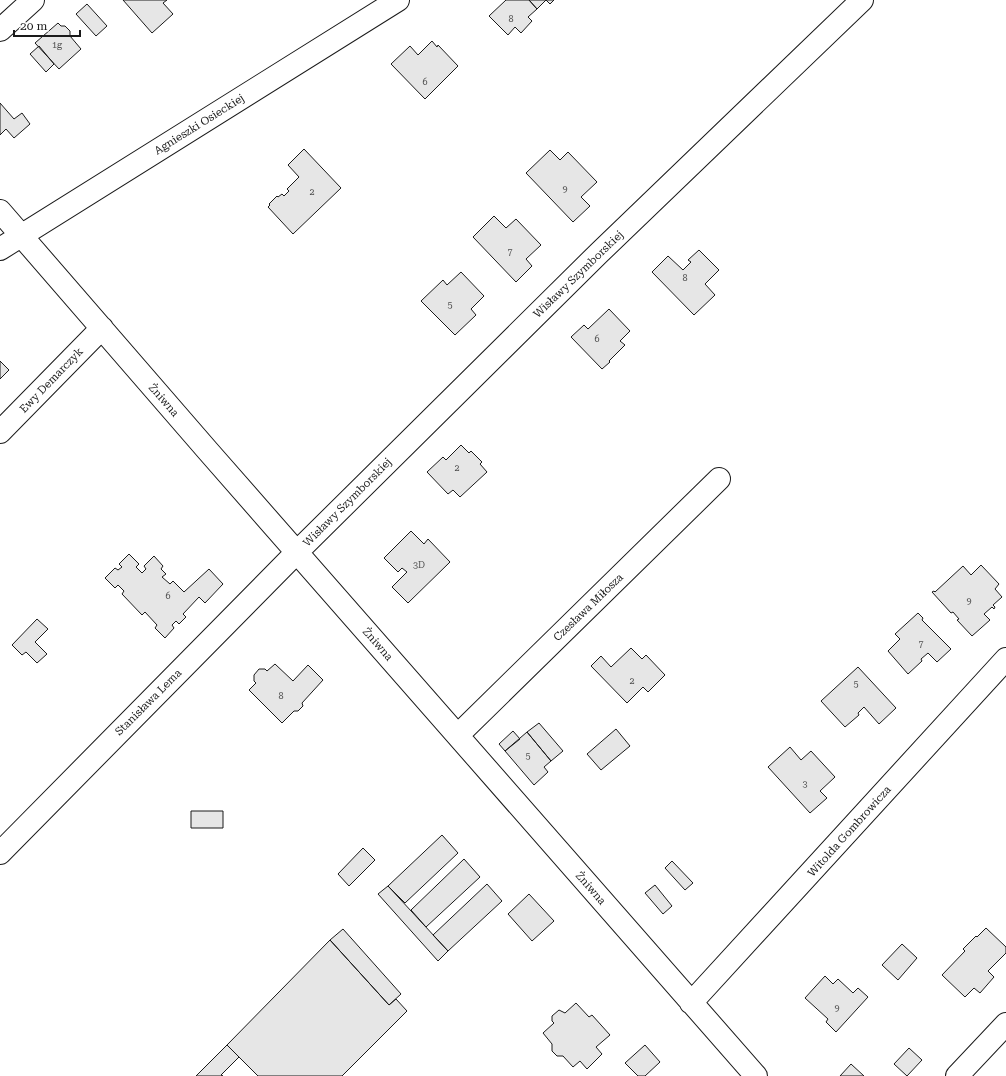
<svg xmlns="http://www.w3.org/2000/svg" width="1006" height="1076" font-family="'Roboto Serif',serif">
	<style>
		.building { fill: #e6e6e6; stroke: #1a1a1a }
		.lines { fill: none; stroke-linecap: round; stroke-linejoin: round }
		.minor-casing { stroke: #1a1a1a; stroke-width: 24 }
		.minor { stroke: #fff; stroke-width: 22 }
		.labels { text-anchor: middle; stroke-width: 3; stroke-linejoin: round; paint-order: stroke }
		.number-label { font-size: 9px; fill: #4d4d4d }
		.street-label { font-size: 11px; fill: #1a1a1a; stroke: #fff }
	</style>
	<rect width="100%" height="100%" fill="#fff"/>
	<path class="building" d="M123,0H167L163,3L173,14L152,33Z
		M506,0H529L537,9L528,17L532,21L521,33L515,27L508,35L489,16Z
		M529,0H554L550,4L546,0L537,9Z
		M87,4L107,26L96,36L76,14Z
		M58,23L61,26H65L70,31V36L81,49L59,69L35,43Z
		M432,41L437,47L438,45L458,66L425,99L391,64L410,46L418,55Z
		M39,46L54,64L46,72L30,54Z
		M0,103L14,119L22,113L30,124L14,138L6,129L0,135Z
		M304,149L341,188L293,234L268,207L270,205L269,204L277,196L278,197L282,194L284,196L289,191L287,189L299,177L288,165Z
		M550,150L560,160L568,152L597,182L581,197L590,206L573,222L526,173Z
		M494,216L506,228L516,219L541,245L526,259L532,266L516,282L473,237Z
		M699,250L719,270L705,284L715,295L694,315L652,272L668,256L683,270L691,262L688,260Z
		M461,272L484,296L471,309L476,315L455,335L421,301L443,280L447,285Z
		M609,309L630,331L620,341L625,345L609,361L610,362L602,369L571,337L584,325L588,329Z
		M0,361L9,370L0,379Z
		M461,445L469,453L471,451L482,462L480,464L487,472L460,497L453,490L448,494L427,472L443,457L446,460Z
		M411,531L424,544L428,539L450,562L408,603L392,587L407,572L402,568L398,572L384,558Z
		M129,554L139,564L136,567L142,573L146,569L144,566L154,556L163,566L161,569L166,574L162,577L170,584L173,581L184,592L209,569L223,584L205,603L199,597L183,614L186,617L179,624L176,621L172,625L174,628L165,638L155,628L157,625L145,612L142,615L122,594L124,591L118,585L115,588L105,578L115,568L118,570L122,567L119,564Z
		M981,565L999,584L995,589L1002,597L993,605L995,607L994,609L992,607L984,614L990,620L972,636L957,620L959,619L953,612L951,613L932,592L934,591L935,592L963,566L971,575Z
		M918,613L923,618L922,620L951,649L937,662L928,653L921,659L922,661L908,674L888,651L900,639L895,634Z
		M37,619L48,629L35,642L47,654L37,663L26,652L22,655L12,645Z
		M631,648L642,659L646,655L665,675L648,692L643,687L627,703L591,666L601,656L611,667Z
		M275,664L293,681L308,665L323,680L302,703L303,706L298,711H294L282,723L249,690L256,683L254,681V675L259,669H265L267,671Z
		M858,667L896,708L879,724L864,707L858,713L859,715L845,727L821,701Z
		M539,723L563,751L551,761L527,732Z
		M616,729L630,746L601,770L587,754Z
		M513,731L520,739L505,751L499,744Z
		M527,732L551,761L544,767L548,772L534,785L505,751Z
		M790,747L801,760L811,751L835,777L820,791L827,798L810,813L768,767Z
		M191,811H223V828H191Z
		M442,835L458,853L405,903L388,886Z
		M363,848L375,860L349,886L338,874Z
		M464,859L480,877L426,927L411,910Z
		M672,861L693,883L685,890L665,868Z
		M487,884L502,901L448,951L433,935Z
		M655,885L672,906L663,914L645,893Z
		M388,886L448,951L438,961L378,894Z
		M529,894L554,921L532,941L508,914Z
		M986,928L1006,947V953L988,971L994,977L980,993L974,988L965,997L942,975L965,951L963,949L976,936L977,937Z
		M343,929L401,994L389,1005L330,940Z
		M330,940L389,1005L396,999L407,1011L342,1076H258L227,1045Z
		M902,944L917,958L898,980L882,965Z
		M825,976L833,984L838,979L853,993L858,988L868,997L836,1032L826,1022L828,1019L805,998Z
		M576,1003L589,1017L592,1015L610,1035L596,1047L602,1054L587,1069L580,1061L573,1067L563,1056H557L552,1051V1044L543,1033L554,1023L552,1021V1016L559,1010L565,1013Z
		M227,1045L239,1057L221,1075L223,1076H196Z
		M645,1045L660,1062L645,1076H638L625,1063Z
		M909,1048L922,1060L907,1076L894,1064Z
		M851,1064L864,1076H840Z"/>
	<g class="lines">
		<g class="minor-casing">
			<path id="minor" d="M0,30L33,0
				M0,211L208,451L756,1076
				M0,249L398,0
				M0,432L102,328
				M458,735L719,479
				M0,853L297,552L599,253L862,0
				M691,1003L1006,659
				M957,1076L1006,1024"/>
		</g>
		<use href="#minor" class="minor"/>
	</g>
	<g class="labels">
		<g class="number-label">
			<text x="511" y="22">8</text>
			<text x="57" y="48">1g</text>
			<text x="425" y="85">6</text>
			<text x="565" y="192">9</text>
			<text x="312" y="195">2</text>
			<text x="510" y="255">7</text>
			<text x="685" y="281">8</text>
			<text x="450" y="308">5</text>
			<text x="597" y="342">6</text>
			<text x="457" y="471">2</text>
			<text x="419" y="568">3D</text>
			<text x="168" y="599">6</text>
			<text x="969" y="604">9</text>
			<text x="921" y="647">7</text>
			<text x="632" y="684">2</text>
			<text x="856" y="687">5</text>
			<text x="281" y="699">8</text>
			<text x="528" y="759">5</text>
			<text x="805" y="787">3</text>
			<text x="837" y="1011">9</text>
		</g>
		<g class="street-label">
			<text transform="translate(199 124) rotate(-32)" y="4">Agnieszki Osieckiej</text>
			<text transform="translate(578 274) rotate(-44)" y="4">Wisławy Szymborskiej</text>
			<text transform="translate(51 380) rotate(-46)" y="4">Ewy Demarczyk</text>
			<text transform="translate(164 400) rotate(49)" y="4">Żniwna</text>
			<text transform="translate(347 502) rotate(-45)" y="4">Wisławy Szymborskiej</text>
			<text transform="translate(588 607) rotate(-44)" y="4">Czesława Miłosza</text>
			<text transform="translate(378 644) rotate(49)" y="4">Żniwna</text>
			<text transform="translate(148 702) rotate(-45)" y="4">Stanisława Lema</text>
			<text transform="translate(849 831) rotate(-48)" y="4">Witolda Gombrowicza</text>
			<text transform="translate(591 888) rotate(49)" y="4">Żniwna</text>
		</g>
	</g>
	<path d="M14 30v6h66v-6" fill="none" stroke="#1a1a1a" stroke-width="2"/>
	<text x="20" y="30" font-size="12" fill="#1a1a1a" stroke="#ffffff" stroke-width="3" paint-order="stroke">20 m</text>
</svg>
